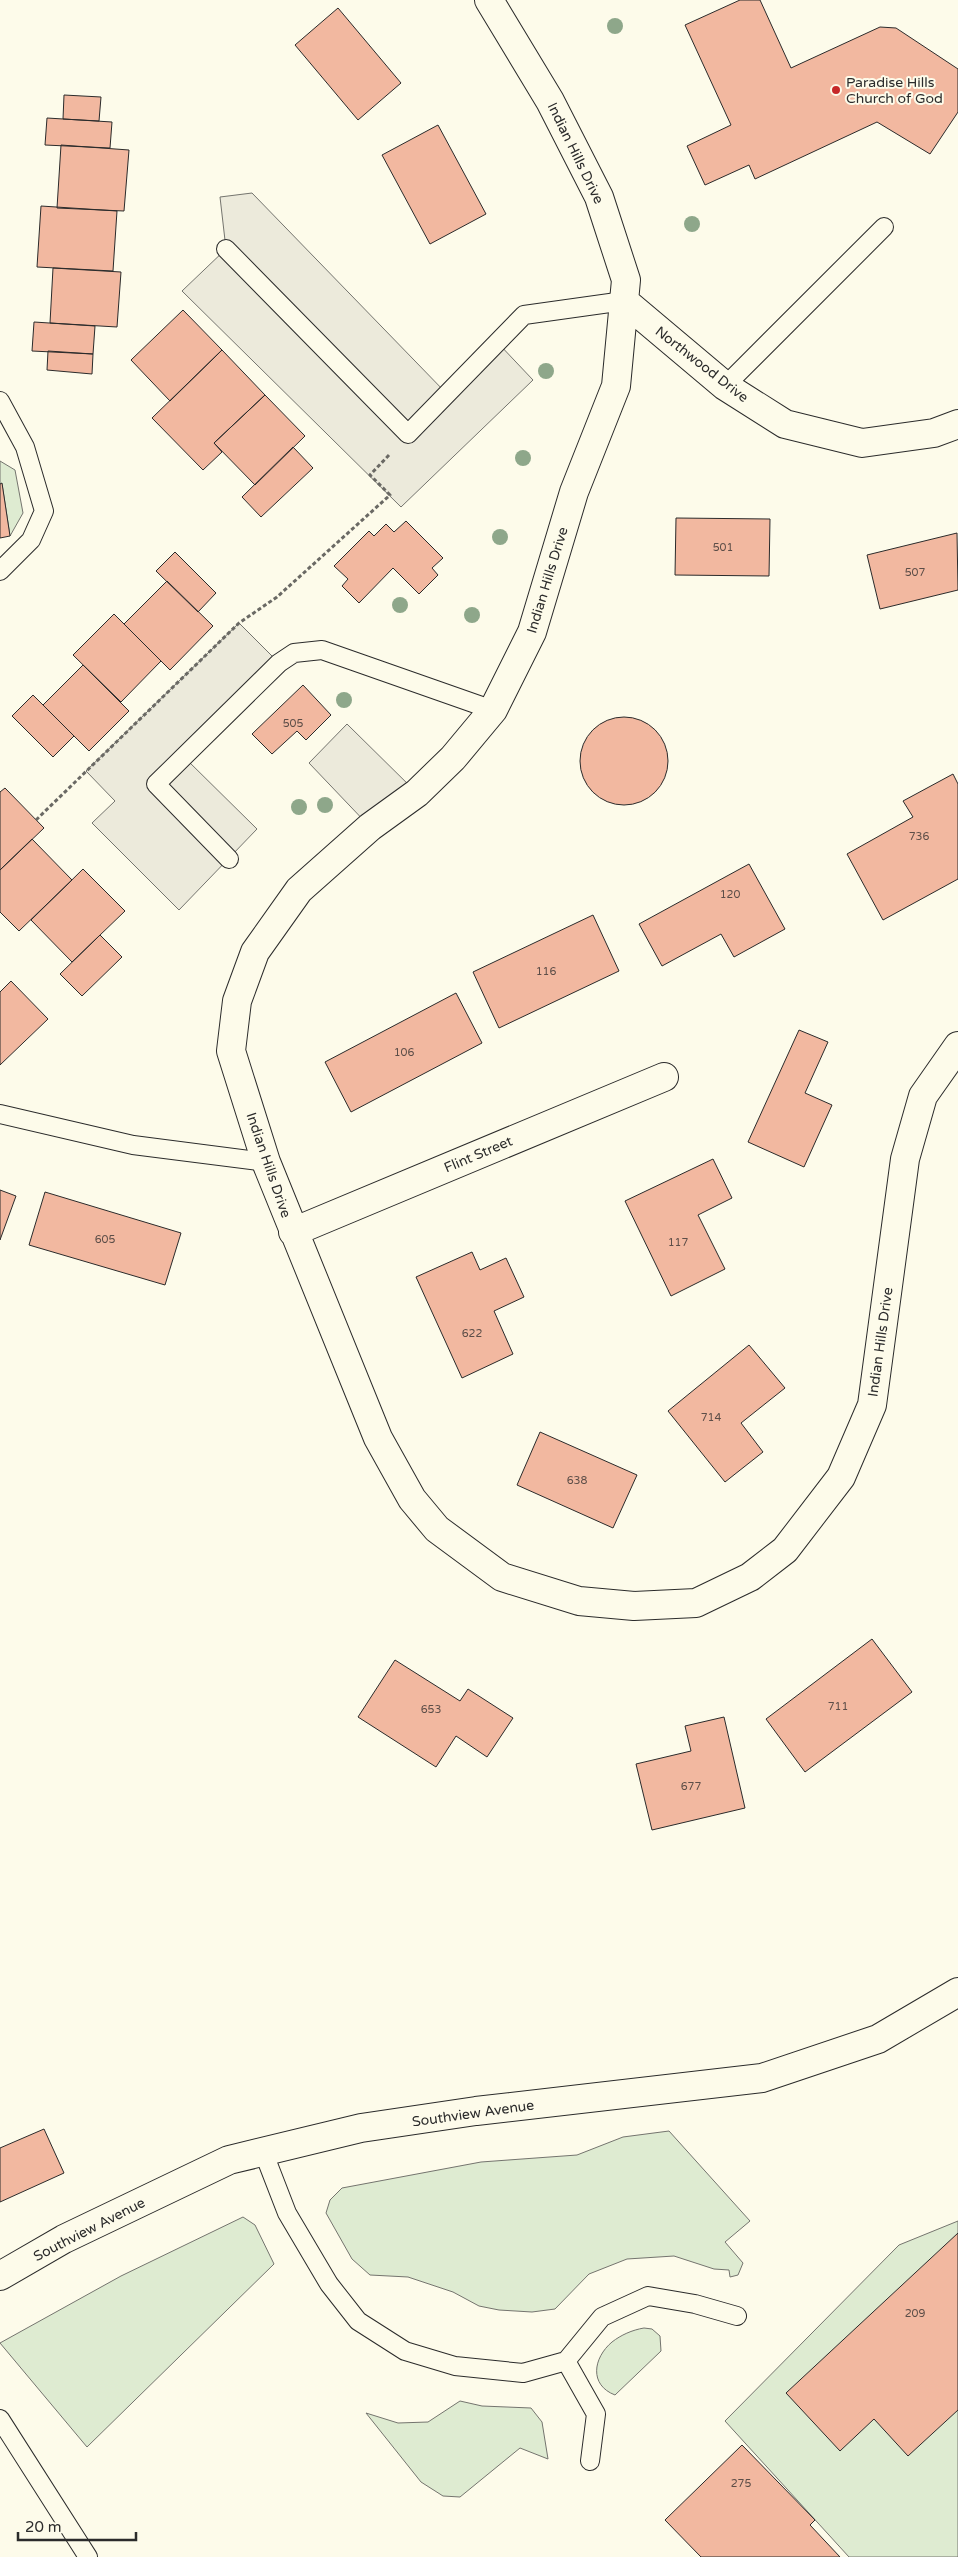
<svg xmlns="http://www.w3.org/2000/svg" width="958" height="2557" font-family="'Varela Round',sans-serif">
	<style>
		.green { fill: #deebd1; stroke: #74746e }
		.parking { fill: #eceadb; stroke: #74746e }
		.building { fill: #f2b8a0; stroke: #2b2b2b }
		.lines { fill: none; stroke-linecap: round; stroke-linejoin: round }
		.lane-casing { stroke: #2b2b2b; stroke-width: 20 }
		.street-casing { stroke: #2b2b2b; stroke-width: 30 }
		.path { stroke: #6a6964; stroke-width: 3; stroke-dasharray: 4 2.5; stroke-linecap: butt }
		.lane { stroke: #fdfbea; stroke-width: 18 }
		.street { stroke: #fdfbea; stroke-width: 28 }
		.tree { fill: #8ea78a }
		.poi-dot { fill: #c62828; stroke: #fdfbea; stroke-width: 2 }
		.labels { text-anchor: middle; stroke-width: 4; stroke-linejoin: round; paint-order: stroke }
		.number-label { font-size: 11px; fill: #5d4e48 }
		.poi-label { font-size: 14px; fill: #2b2b2b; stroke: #fdfbea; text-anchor: start }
		.street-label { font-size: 14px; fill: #2b2b2b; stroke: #fdfbea }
	</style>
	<rect width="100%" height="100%" fill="#fdfbea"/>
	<path class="green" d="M0,461L15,470L23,513L10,536L2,484H0Z
		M669,2131L750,2221L725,2242L743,2263L738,2275L730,2277L729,2270L714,2269L674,2256L627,2259L589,2274L555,2309L532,2312L499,2310L479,2306L453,2292L408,2277L370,2275L352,2259L326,2213L330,2200L342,2188L481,2162L577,2155L623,2137Z
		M243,2217L255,2225L274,2264L87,2447L0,2343L121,2276Z
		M958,2221V2557H849L725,2421L899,2245Z
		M644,2328L652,2329L660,2336L661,2351L615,2395C589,2385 593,2358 612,2342C621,2335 632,2330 644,2328Z
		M460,2401L482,2406L531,2408L542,2422L548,2459L520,2448L460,2497L443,2496L421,2482L366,2413L398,2423L428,2422Z"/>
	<path class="parking" d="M252,193L447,394L497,342L533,380L401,507L182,291L226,249L220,197Z
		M239,623L279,663L183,756L257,829L179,910L92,823L115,801L86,771Z
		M347,724L417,793L370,827L309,763Z"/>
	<path class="building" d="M740,0H760L791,68L880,27L896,28L958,69V112L930,154L877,122L755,179L749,165L705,185L687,146L731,125L685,25Z
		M338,8L401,83L358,120L295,45Z
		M64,95L101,97L99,121L63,119Z
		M47,118L112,122L110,148L45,145Z
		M438,125L486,214L430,244L382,155Z
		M61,145L129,150L124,211L57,208Z
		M41,206L117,211L113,271L37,267Z
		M53,268L121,272L117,327L50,323Z
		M183,310L222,350L170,401L131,360Z
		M34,322L95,326L93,354L32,351Z
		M222,350L265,395L214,443L222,452L203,470L152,418Z
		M48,351L93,354L92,374L47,370Z
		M265,395L305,436L255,485L214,443Z
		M293,447L313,468L261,517L242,497Z
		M2,483L10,536L0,538V484Z
		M676,518L770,519L769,576L675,575Z
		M406,521L443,558L432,568L438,575L419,594L393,568L359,603L342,586L348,579L334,566L369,531L374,536L386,524L394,532Z
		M957,533L958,590L880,609L867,555Z
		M175,552L216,593L198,612L156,571Z
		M167,581L213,626L170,670L124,624Z
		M114,614L161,661L121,702L73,655Z
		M83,665L129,711L89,751L43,705Z
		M303,685L331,715L306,740L297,731L272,754L252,734Z
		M33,695L74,736L53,757L12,716Z
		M580 761a44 44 0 1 1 88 0a44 44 0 1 1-88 0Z
		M953,774L958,784V879L883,920L847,854L913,817L903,801Z
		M5,788L44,828L0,870V792Z
		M32,839L72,880L19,931L0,912V870Z
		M749,864L785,929L734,957L721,934L662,966L639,924Z
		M83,869L125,911L72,962L31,920Z
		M593,915L619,971L499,1028L473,972Z
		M100,935L122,957L82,996L60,974Z
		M11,981L48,1019L0,1065V992Z
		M456,993L482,1043L351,1112L325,1062Z
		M799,1030L828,1042L805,1093L832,1105L804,1167L748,1142Z
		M713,1159L732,1198L698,1215L725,1269L671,1296L625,1201Z
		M0,1190L16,1196L0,1240Z
		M45,1192L181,1233L165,1285L29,1245Z
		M472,1252L480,1270L506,1258L524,1297L494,1311L513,1354L462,1378L416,1277Z
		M749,1345L785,1388L741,1423L763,1452L725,1482L668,1411Z
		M540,1432L637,1475L613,1528L517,1485Z
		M872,1639L912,1692L805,1772L766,1719Z
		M395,1660L460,1701L468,1689L513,1718L487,1757L456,1736L436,1767L358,1717Z
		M724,1717L745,1808L652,1830L636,1764L691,1751L685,1726Z
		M44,2129L64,2173L0,2202V2148Z
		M958,2233V2410L908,2456L874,2419L840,2451L786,2393Z
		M742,2445L815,2520L810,2525L840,2557H701L665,2520Z"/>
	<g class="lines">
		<g class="lane-casing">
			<path id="lane" d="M226,249L408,434L524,315L624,301
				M725,386L884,227
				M0,401L25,447L44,511L31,540L0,571
				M229,859L156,784L279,663L294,653L322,650L493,710
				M0,1114L133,1145L266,1162
				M263,2151L287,2213L329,2284L358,2321L405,2351L455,2366L523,2373L566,2361L596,2414L590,2461
				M566,2361L602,2317L648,2296L695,2304L737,2316
				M0,2419L88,2557"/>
		</g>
		<g class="street-casing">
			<path id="street" d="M489,0L550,101L599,197L626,280L616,386L574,492L532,632L493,710L453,758L417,793L370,827L299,890L255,952L237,1001L231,1051L266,1162L378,1438L412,1499L437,1529L502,1577L579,1601L634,1606L696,1603L750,1577L785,1550L841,1477L872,1405L905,1159L923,1096L958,1046
				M624,301L725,386L785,424L862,443L934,433L958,424
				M293,1232L664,1077
				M0,2276L64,2239L229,2160L361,2128L476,2111L762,2078L878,2039L958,1992"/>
		</g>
		<path class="path" d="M36,820L239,623L277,597L390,495L370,475L389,455"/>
		<use href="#lane" class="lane"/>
		<use href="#street" class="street"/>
	</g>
	<g class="tree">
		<circle cx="615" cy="26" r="8"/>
		<circle cx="692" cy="224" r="8"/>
		<circle cx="546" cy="371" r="8"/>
		<circle cx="523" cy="458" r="8"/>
		<circle cx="500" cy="537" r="8"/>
		<circle cx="400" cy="605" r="8"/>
		<circle cx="472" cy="615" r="8"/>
		<circle cx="344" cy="700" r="8"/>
		<circle cx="325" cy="805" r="8"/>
		<circle cx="299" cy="807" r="8"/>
	</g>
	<circle class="poi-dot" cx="836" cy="90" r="5"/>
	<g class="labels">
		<g class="number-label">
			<text x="723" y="551">501</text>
			<text x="915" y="576">507</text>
			<text x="293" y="727">505</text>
			<text x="919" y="840">736</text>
			<text x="730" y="898">120</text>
			<text x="546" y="975">116</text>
			<text x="404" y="1056">106</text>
			<text x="105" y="1243">605</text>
			<text x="678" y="1246">117</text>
			<text x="472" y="1337">622</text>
			<text x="711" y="1421">714</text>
			<text x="577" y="1484">638</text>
			<text x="838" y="1710">711</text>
			<text x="431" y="1713">653</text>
			<text x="691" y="1790">677</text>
			<text x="915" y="2317">209</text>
			<text x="741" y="2487">275</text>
		</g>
		<g class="poi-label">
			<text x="846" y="87">Paradise Hills<tspan x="846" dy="16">Church of God</tspan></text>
		</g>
		<g class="street-label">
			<text transform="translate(576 153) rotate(64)" y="5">Indian Hills Drive</text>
			<text transform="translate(702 364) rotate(38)" y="5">Northwood Drive</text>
			<text transform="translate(547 580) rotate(-73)" y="5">Indian Hills Drive</text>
			<text transform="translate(478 1154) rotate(-23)" y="5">Flint Street</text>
			<text transform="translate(269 1165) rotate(71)" y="5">Indian Hills Drive</text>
			<text transform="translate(880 1342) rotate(-82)" y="5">Indian Hills Drive</text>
			<text transform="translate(473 2113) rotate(-8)" y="5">Southview Avenue</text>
			<text transform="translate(89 2229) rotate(-27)" y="5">Southview Avenue</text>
		</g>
	</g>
	<path d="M18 2532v8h118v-8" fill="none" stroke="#2b2b2b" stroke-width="2.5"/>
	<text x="25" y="2532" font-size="15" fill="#2b2b2b" stroke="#fdfbea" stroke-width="4" paint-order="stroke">20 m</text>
</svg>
